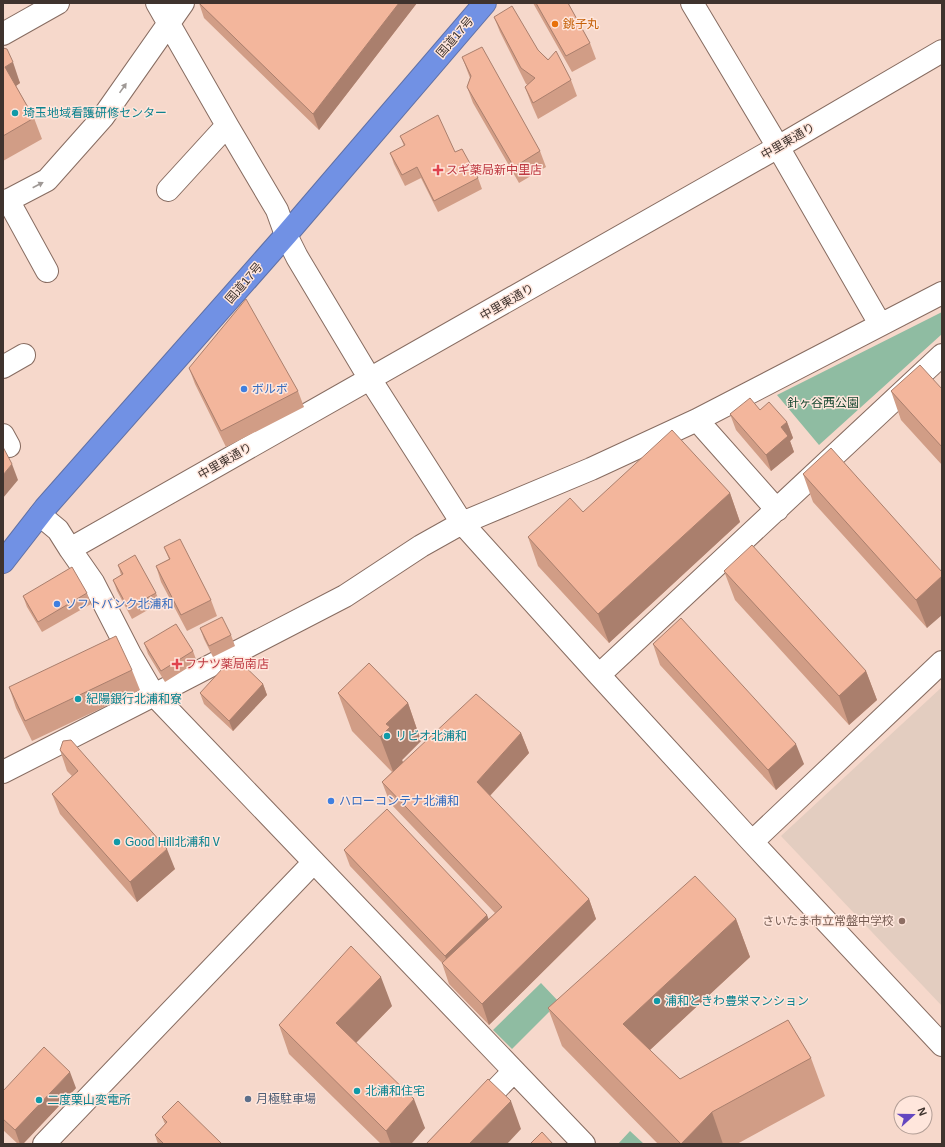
<svg xmlns="http://www.w3.org/2000/svg" width="945" height="1147" font-family="Arial,'Noto Sans JP',sans-serif">
	<style>
		.education { fill: #e3cdc0 }
		.green { fill: #8fbca2 }
		.lines { fill: none; stroke-linecap: round; stroke-linejoin: round }
		.minor-casing { stroke: #876c61; stroke-width: 24 }
		.highway-casing { stroke: #6070a4; stroke-width: 24 }
		.minor { stroke: #fff; stroke-width: 22 }
		.highway { stroke: #7191e4; stroke-width: 22 }
		.wall { fill: #d19d86 }
		.shaded-wall { fill: #aa7f6d }
		.building { fill: #f3b69c; stroke: #aa7f6d }
		.oneway { fill: #9f9996 }
		.food-dot { fill: #e8710a; stroke: #ffe6dc; stroke-width: 1.5 }
		.culture-dot { fill: #0f9aa8; stroke: #ffe6dc; stroke-width: 1.5 }
		.health-dot { fill: #e0444e; stroke: #ffe6dc; stroke-width: 1.5 }
		.shop-dot { fill: #3f7fe0; stroke: #ffe6dc; stroke-width: 1.5 }
		.education-dot { fill: #8d6e63; stroke: #ffe6dc; stroke-width: 1.5 }
		.service-dot { fill: #5c6f8a; stroke: #ffe6dc; stroke-width: 1.5 }
		.labels { text-anchor: middle; stroke-width: 3; stroke-linejoin: round; paint-order: stroke }
		.food-label { font-size: 12px; fill: #c56008; stroke: #ffe6dc; text-anchor: start }
		.street-label { font-size: 12px; fill: #3f332e; stroke: #ffe6dc }
		.culture-label { font-size: 12px; fill: #0d838f; stroke: #ffe6dc; text-anchor: start }
		.health-label { font-size: 12px; fill: #be3a42; stroke: #ffe6dc; text-anchor: start }
		.shop-label { font-size: 12px; fill: #366cbe; stroke: #ffe6dc; text-anchor: start }
		.park-label { font-size: 12px; fill: #194932; stroke: #ffe6dc }
		.education-label { font-size: 12px; fill: #785e54; stroke: #ffe6dc; text-anchor: end }
		.service-label { font-size: 12px; fill: #4e5e75; stroke: #ffe6dc; text-anchor: start }
	</style>
	<rect width="100%" height="100%" fill="#f6d8cb"/>
	<path class="education" d="M942,687V1006L781,836Z"/>
	<path class="green" d="M942,312V334L819,445L777,395Z
		M541,983L559,1002L512,1049L493,1030Z
		M630,1131L644,1144H618Z"/>
	<g class="lines">
		<g class="minor-casing">
			<path id="minor" d="M157,3L228,127L277,210L286,235L297,257L370,379L462,523L599,675L752,842L942,1045
				M692,3L778,147L880,324
				M3,34L58,3
				M168,190L221,132L228,127
				M8,200L47,271
				M3,203L47,180L103,117L183,3
				M3,367L24,355
				M697,420L777,510
				M3,435L9,446
				M40,515L58,530L70,549L93,582L130,654L154,695L584,1144
				M70,549L778,147L942,51
				M599,675L942,355
				M3,772L154,695L345,596L421,546L462,523L591,469L697,420L942,293
				M752,842L942,662
				M44,1144L314,862
				M443,1144L514,1071"/>
		</g>
		<g class="highway-casing">
			<path id="highway" d="M3,562L45,508L286,235L485,3"/>
		</g>
		<use href="#minor" class="minor"/>
		<use href="#highway" class="highway"/>
	</g>
	<path class="wall" d="M199,3H417L319,130L204,18Z
		M533,3H568L590,43L596,59L572,72Z
		M494,17L538,50L571,80L577,96L538,119L531,103L525,87L528,85L526,84L500,32Z
		M3,48L20,83L16,86L34,118L42,139L3,161Z
		M462,57L540,151L546,167L519,183L473,103L467,87L470,78Z
		M400,136L455,152L478,178L482,189L438,212L421,178L405,186L394,164L390,153L404,146Z
		M189,368L298,391L304,407L226,447L195,384Z
		M942,389V465L901,420L891,391Z
		M760,410L787,422L793,438L790,441L794,452L771,471L736,430L730,414Z
		M803,474L942,572L927,628L813,502Z
		M730,493L740,522L609,643L538,566L528,537L583,512Z
		M164,547L211,600L217,616L187,631L161,582L156,566L169,559Z
		M118,565L156,593L160,603L132,619L117,591L113,580L121,575Z
		M724,571L866,671L877,700L849,725L735,600Z
		M87,593L91,604L42,632L27,607L23,596Z
		M200,628L231,635L235,646L213,657L204,639Z
		M144,643L193,651L197,662L165,682L148,654Z
		M653,644L804,764L776,790L660,665Z
		M132,670L140,690L32,741L16,708L9,687Z
		M263,684L267,695L233,731L204,704L200,693Z
		M338,693L408,703L421,741L402,760L403,762L521,733L529,753L490,796L589,899L596,919L489,1025L449,984L442,963L350,866L344,850L487,915L488,919L495,913L390,803L382,782L392,772L352,731Z
		M60,750L175,869L137,902L60,814L52,794L72,776L67,771Z
		M736,919L750,957L650,1050L680,1079L811,1058L825,1096L737,1144H658L562,1046L548,1008Z
		M392,1006L356,1043L425,1128L411,1144H381L289,1054L279,1025Z
		M76,1088L23,1144H18L3,1130V1091Z
		M162,1117L222,1144H158L155,1135L165,1124Z"/>
	<path class="shaded-wall" d="M399,3H417L319,130L313,114Z
		M13,62L20,83L13,88L5,67Z
		M787,422L793,438L790,441L794,452L771,471L766,455L781,427Z
		M12,464L18,480L3,498V475Z
		M730,493L740,522L609,643L598,614Z
		M942,576V615L927,628L916,600Z
		M866,671L877,700L849,725L839,696Z
		M263,684L267,695L233,731L229,721Z
		M408,703L421,741L402,760L404,765L394,774L380,737L386,724Z
		M521,733L529,753L484,802L477,782Z
		M796,744L804,764L776,790L768,770Z
		M167,849L175,869L137,902L130,882Z
		M589,899L596,919L489,1025L482,1004Z
		M487,915L493,931L451,972L445,956Z
		M736,919L750,957L637,1062L623,1024Z
		M381,977L392,1006L347,1052L336,1023Z
		M70,1072L76,1088L23,1144H20L15,1130Z
		M414,1099L425,1128L411,1144H391L386,1131Z
		M511,1101L521,1129L507,1144H469Z
		M712,1112L723,1144H681Z"/>
	<path class="building" d="M199,3H399L313,114Z
		M536,3H568L590,43L566,56Z
		M512,6L538,50L548,60L556,51L571,80L533,103L525,87L535,78L521,68L494,17Z
		M482,47L540,151L514,167L467,87L471,76L462,57Z
		M3,48L7,49L13,62L5,67L34,118L3,136Z
		M438,115L455,152L462,149L478,178L434,201L417,167L402,175L390,153L405,145L400,136Z
		M246,299L298,391L221,431L189,368Z
		M920,365L942,389V447L891,391Z
		M750,398L760,410L769,402L787,422L781,427L788,436L766,455L730,414Z
		M672,430L730,493L598,614L528,537L570,498L583,512Z
		M3,447L12,464L3,475Z
		M831,448L942,572V576L916,600L803,474Z
		M180,539L211,600L181,615L156,566L170,559L164,547Z
		M752,545L866,671L839,696L724,571Z
		M135,555L156,593L128,608L113,580L123,574L118,565Z
		M72,567L87,593L38,622L23,596Z
		M222,617L231,635L209,646L200,628Z
		M681,618L796,744L768,770L653,644Z
		M176,624L193,651L161,671L144,643Z
		M116,636L132,670L25,721L9,687Z
		M234,656L263,684L229,721L200,693Z
		M369,663L408,703L386,724L390,727L380,737L338,693Z
		M476,694L521,733L477,782L589,899L482,1004L442,963L502,907L382,782Z
		M71,740L167,849L130,882L52,794L78,771L60,750L63,741Z
		M387,809L487,915L445,956L344,850Z
		M695,876L736,919L623,1024L680,1079L788,1020L811,1058L712,1112L681,1144L548,1008Z
		M351,946L381,977L336,1023L414,1099L386,1131L279,1025Z
		M44,1047L70,1072L15,1130L3,1119V1091Z
		M488,1079L511,1101L469,1144H426Z
		M178,1101L222,1144H164L155,1135L167,1122L162,1117Z
		M542,1132L553,1144H530Z"/>
	<defs><path id="oneway-solid" d="M-6-.8H1V-3.2L6.5 0L1 3.2V.8H-6Z"/></defs>
	<g class="oneway">
		<use href="#oneway-solid" transform="translate(123 88) rotate(-55)"/>
		<use href="#oneway-solid" transform="translate(38 185) rotate(-27)"/>
	</g>
	<circle class="food-dot" cx="555" cy="24" r="4"/>
	<g class="culture-dot">
		<circle cx="15" cy="113" r="4"/>
		<circle cx="78" cy="699" r="4"/>
		<circle cx="387" cy="736" r="4"/>
		<circle cx="117" cy="842" r="4"/>
		<circle cx="657" cy="1001" r="4"/>
		<circle cx="357" cy="1091" r="4"/>
		<circle cx="39" cy="1100" r="4"/>
	</g>
	<g class="health-dot">
		<path d="M436 164h4v4h4v4h-4v4h-4v-4h-4v-4h4z"/>
		<path d="M175 658h4v4h4v4h-4v4h-4v-4h-4v-4h4z"/>
	</g>
	<g class="shop-dot">
		<circle cx="244" cy="389" r="4"/>
		<circle cx="57" cy="604" r="4"/>
		<circle cx="331" cy="801" r="4"/>
	</g>
	<circle class="education-dot" cx="902" cy="921" r="4"/>
	<circle class="service-dot" cx="248" cy="1099" r="4"/>
	<g class="labels">
		<g class="food-label">
			<text x="563" y="28">銚子丸</text>
		</g>
		<g class="street-label">
			<text transform="translate(455 37) rotate(-49)" y="4">国道17号</text>
			<text transform="translate(788 141) rotate(-30)" y="4">中里東通り</text>
			<text transform="translate(244 283) rotate(-49)" y="4">国道17号</text>
			<text transform="translate(507 302) rotate(-30)" y="4">中里東通り</text>
			<text transform="translate(225 461) rotate(-30)" y="4">中里東通り</text>
		</g>
		<g class="culture-label">
			<text x="23" y="117">埼玉地域看護研修センター</text>
			<text x="86" y="703">紀陽銀行北浦和寮</text>
			<text x="395" y="740">リビオ北浦和</text>
			<text x="125" y="846">Good Hill北浦和Ⅴ</text>
			<text x="665" y="1005">浦和ときわ豊栄マンション</text>
			<text x="365" y="1095">北浦和住宅</text>
			<text x="47" y="1104">二度栗山変電所</text>
		</g>
		<g class="health-label">
			<text x="446" y="174">スギ薬局新中里店</text>
			<text x="185" y="668">フナツ薬局南店</text>
		</g>
		<g class="shop-label">
			<text x="252" y="393">ボルボ</text>
			<text x="65" y="608">ソフトバンク北浦和</text>
			<text x="339" y="805">ハローコンテナ北浦和</text>
		</g>
		<g class="park-label">
			<text x="823" y="407">針ヶ谷西公園</text>
		</g>
		<g class="education-label">
			<text x="894" y="925">さいたま市立常盤中学校</text>
		</g>
		<g class="service-label">
			<text x="256" y="1103">月極駐車場</text>
		</g>
	</g>
	<rect width="945" height="1147" fill="none" stroke="#3f332e" stroke-width="8"/>
	<g transform="translate(913 1115) rotate(69)"><circle r="19" fill="#ffe6dc" stroke="#b29e96"/>
	<path d="M0-3L7 15L0 10L-7 15Z" fill="#6447c0"/>
	<text y="-6" font-size="11" font-weight="bold" text-anchor="middle" fill="#3f332e">N</text>
	</g>
</svg>
